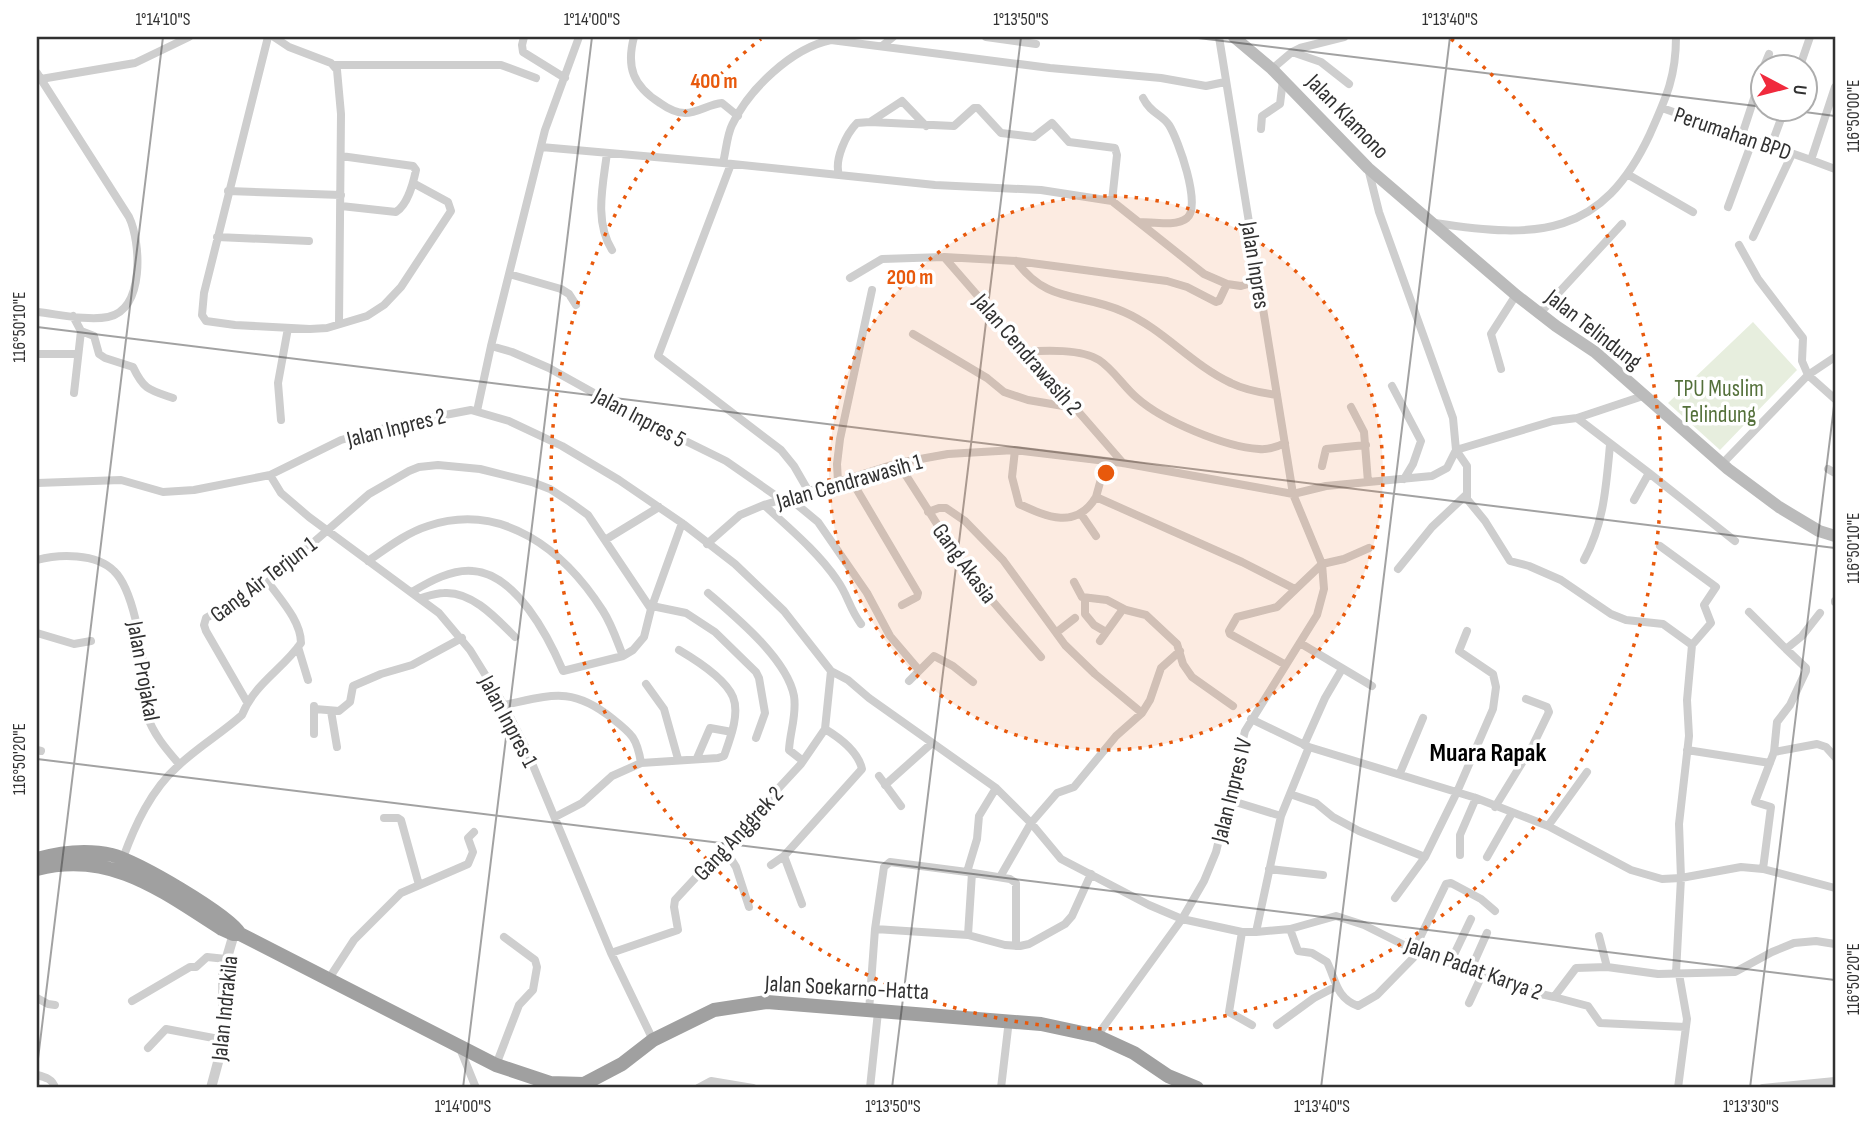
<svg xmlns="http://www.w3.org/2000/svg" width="1872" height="1125" font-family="'Sofia Sans Condensed',sans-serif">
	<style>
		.green { fill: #e7eede }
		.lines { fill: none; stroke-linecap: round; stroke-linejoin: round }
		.minor { stroke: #cecece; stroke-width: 8 }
		.tertiary { stroke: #cecece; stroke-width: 10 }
		.secondary { stroke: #bbb; stroke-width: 12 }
		.trunk { stroke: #a0a0a0; stroke-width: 14 }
		.ticks { fill: none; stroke: #313131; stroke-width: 2; stroke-opacity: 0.45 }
		.ring { fill: none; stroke: #e8590c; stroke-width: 3.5; stroke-dasharray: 3.5 7 }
		.labels { text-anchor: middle; stroke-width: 7; stroke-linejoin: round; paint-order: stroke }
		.street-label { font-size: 23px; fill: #313131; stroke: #fff }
		.park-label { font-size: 23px; fill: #54703a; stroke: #fff }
		.quarter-label { font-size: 26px; font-weight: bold; fill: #000; stroke: #fff }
		.centre { fill: #e8590c; stroke: #fff; stroke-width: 3.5 }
		.ring-label { font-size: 21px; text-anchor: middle; font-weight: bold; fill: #e8590c; stroke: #fff; stroke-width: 7; stroke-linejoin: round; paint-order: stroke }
		.neatline { fill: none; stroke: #313131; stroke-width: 2.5 }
		.ticks-label { font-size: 18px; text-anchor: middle; fill: #313131 }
	</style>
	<rect width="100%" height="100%" fill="#fff"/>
	<path class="green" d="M1753,322L1797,370L1720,450L1668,403Z"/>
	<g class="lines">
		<path class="minor" d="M268,37L204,293L202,315L206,321L235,325L310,329L327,328L367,316L384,305L401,287L451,211L448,202L413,183
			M274,37L289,47L331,63L337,70L341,114L339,324
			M524,37L522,45L523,52L565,78
			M634,37C626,67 633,86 660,103C667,108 676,113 685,113C698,113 709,104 722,103L738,116
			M986,37L1036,44
			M882,46L893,37
			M1292,52L1321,62L1349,84
			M334,65H501L536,78
			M1764,66L1769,54
			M1800,66L1810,37
			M1272,69L1292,52L1300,48L1344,37
			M37,73L129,217C141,242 145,310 108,317C88,321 57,314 37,312
			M41,79L135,63L189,37
			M1662,108L1811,160L1835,87
			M870,122L902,101L926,126
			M1261,129L1262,116L1280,104L1283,80
			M1742,135L1764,68
			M1771,146L1785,108
			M541,147L723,163
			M607,153C603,185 594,221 612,250
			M1811,160L1835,169
			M731,164L658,356L781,450L794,466L809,492
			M1368,168L1379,212L1453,418L1456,450L1467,466V499L1485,521L1510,561L1529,566L1561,580L1611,614L1626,620L1663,624L1692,645L1687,700L1689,736L1679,824L1681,878L1676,973
			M1627,174L1693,212
			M839,175L935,185L1041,190L1112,201L1204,274L1227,284L1241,286L1252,283L1259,279
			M228,191L341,195
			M1112,201L1117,155L1115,148L1069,142L1052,123L1034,137L1001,133L978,108H974L954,126L870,122L857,123C846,134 834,160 839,175L723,163C726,151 727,135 732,125C749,89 792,48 831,40L1050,68L1161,78L1206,86L1225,82
			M341,206L396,212C408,204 413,184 416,170L413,166L341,156
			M1728,207L1753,139
			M1139,222C1152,222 1177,227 1187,218C1202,206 1178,139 1169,125C1162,114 1151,114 1143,98
			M1435,223C1538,239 1602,237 1650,134C1666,98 1676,77 1676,37
			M217,237L309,241
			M1753,237L1792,154
			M944,257L1016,261L1167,281L1187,287L1216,302L1219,301L1227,284
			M1016,261C1048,305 1081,292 1124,312C1163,329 1192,365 1231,383C1245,390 1262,393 1277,395
			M509,274L561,289L569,294L576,305
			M850,278L882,259L944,257L1123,463
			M1540,313L1622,224
			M73,316L81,331L74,393
			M81,331L94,336L99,354L105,358L133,367C144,390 149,390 173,398
			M913,334L987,378L1004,392L1028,400L1075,408
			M491,346L512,352L549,368L637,417L726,461L782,500
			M1025,352C1045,350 1082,349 1099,360C1113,369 1124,387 1137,398C1163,421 1225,447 1259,449C1269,450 1277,447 1285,443
			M37,354H78
			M1835,357L1808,375L1835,399
			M1501,369L1491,334L1516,295
			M1392,386L1421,441L1413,464L1404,479
			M1351,407L1364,432L1368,482
			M477,411L491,346L545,130L579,37
			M1577,418L1643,396
			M281,420L278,383L288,328
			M1015,450L1012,477L1019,504C1047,517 1076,530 1096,497
			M1106,461L1096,497L1242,562L1295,589
			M898,463L969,574L1041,657
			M1722,464L1808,375L1802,361L1803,338L1758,279L1739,245
			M1322,466L1326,449L1366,445
			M1828,469L1835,473
			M1649,473L1735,541
			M270,475L281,493L309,517L439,613L470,650L504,705L524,744L611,953L653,1040
			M850,478L918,593L917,597L902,605
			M838,482L837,464L840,439L872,290
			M37,483L121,480L163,492L194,490L270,475L341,440L403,423L471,410L509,421L562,446L619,480L682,523L735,564L784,611L831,671L848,680L869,698L996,788L1031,823L1061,859L1149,905L1182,919L1242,932H1256L1290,929L1336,916L1364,925L1414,950L1519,989L1554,997L1576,968L1607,967L1658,974L1735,972L1772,952L1794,943L1816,941L1835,944
			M789,498L818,522L867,593L890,636L919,670
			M764,505C789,528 818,552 837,580C848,595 849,608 861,624
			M928,512L939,508H946L965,521L1003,560L1065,645L1095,674L1142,713
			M1081,514L1096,536
			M605,540L659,507
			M707,544L740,515L764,505L898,463L948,454L1015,450L1123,463L1293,494L1326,486L1432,476L1447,468L1456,450L1553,421L1577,418L1649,473L1634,500
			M1660,546L1716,587L1704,605L1711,623L1692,645
			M37,560C59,554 96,553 114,571C133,589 142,647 144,672C145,686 143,702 147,715C153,734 167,750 179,764
			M1584,560C1604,523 1606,487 1610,445
			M368,561C387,548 406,533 428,526C503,501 565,551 603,611C612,625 617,641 623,656
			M1398,569L1432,527L1466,495
			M1074,582L1082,597L1107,600L1126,610L1146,615L1177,644L1183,664L1192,677L1233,706
			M412,592C430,581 452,569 473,571C516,574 548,636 563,671L623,656L633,650L644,637L651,609L682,523
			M708,593C736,617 787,659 794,696C797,715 790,731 789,750L803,761
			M421,598C428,596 436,593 444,593C472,591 497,619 515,637
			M1085,598V614L1094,625L1106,632
			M1835,602V601
			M652,606L686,613L715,632L756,672L759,678L765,713L756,738
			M1749,612L1786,649
			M1057,632L1075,618
			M37,633L74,644L91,641
			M1100,641L1123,609
			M1300,643L1372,686
			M298,647L308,680
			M1286,665L1230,634L1229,631L1237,617L1277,607L1322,564L1344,559L1369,548
			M909,681L934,656L953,666L973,682
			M646,684L664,709L678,759
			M247,702L206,631L204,625L206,618L268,582L369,494L409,471L419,467L438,465L480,469L532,482L550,489L570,502L588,515L651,609
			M504,705C552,695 572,686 613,719C632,734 637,738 641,763
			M315,709L339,711L350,702L353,686L381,674L412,665L462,638
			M331,711L337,747
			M1251,719L1309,747L1476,798L1548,826L1631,870L1662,879L1681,878L1741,867L1763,869L1835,888
			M314,734V706
			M1304,745L1325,698L1342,669
			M37,750L41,751
			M1687,750L1770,763
			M1774,752L1817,744L1826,747L1835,757
			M697,758L710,728L732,732
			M1400,773L1423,718
			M879,776L901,806
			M885,785L932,743
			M1290,794L1316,803L1333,817L1359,831L1425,857
			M1229,800L1281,816
			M1495,807L1533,745L1549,712L1547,707L1526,699
			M555,817L582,803L612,776L641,763L718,758L724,756C730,739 740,714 733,697C725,678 696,660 679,650
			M384,818H398L401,820L419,885
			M1548,826L1587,772
			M724,848L736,867L749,907
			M1460,855V835L1476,798
			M1487,857L1512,813
			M123,858C135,825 151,790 178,766C198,747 222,733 242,715C254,684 283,669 301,643C301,621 280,599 268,582
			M771,865L784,856
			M1269,869L1323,875
			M1763,869L1771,807L1755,802L1774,752L1777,722L1790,705L1806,671V668L1786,649L1802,636L1820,613
			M967,872L1010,879L1016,883V946
			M1000,877L1031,823L1057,793L1074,787L1116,736L1142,713L1150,700L1161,668L1180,651
			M1395,898L1425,857L1457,792L1493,709L1496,687L1493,674L1459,651L1467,631
			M802,904L784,856L862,769C858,751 840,738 825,729
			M875,929L968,935L1005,945L1020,946L1029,944L1065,924L1072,916L1091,874
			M1290,929L1298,951L1312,953L1327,962C1336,980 1336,998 1358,1006L1377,995L1419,952
			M1242,932L1229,1012L1252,1025
			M1256,932L1281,816L1309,747
			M968,935L972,873
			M1599,936L1607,967
			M1414,950L1446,884L1451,883L1481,899L1495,911
			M611,953L678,930L674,907L675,900L801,764L825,729L831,671
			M1450,963L1471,919
			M1470,971L1487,933
			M328,980L354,940L401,893L468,864L473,852L468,838L474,832
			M1554,997L1588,1006L1600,1023L1686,1027
			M37,998L48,1004L55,1005
			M132,1001L190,967H196L207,957L226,959
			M1469,1003L1482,975
			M869,1011L875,929L884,867L890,862L967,872L977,839L979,816L996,788
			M1277,1025L1314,998L1335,987
			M1097,1036L1182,919L1204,881L1216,852L1245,731L1317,615L1324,589L1322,564L1293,494L1219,37
			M459,1046L476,1088
			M148,1048L166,1029L224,1040
			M496,1065L519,1005L533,990L537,967L535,960L504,937
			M37,1075C45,1077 53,1079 55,1088
			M698,1088L711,1081L753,1088
			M870,1088L878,1012
			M1001,1088L1009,1020
			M1678,1088L1687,1019L1679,974
			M1763,1088L1835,1081"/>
		<path class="tertiary" d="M211,1088L224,1040L223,971L236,927"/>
		<path class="secondary" d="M1234,37L1272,69L1368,168L1516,295L1556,326L1595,352L1728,469L1779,507L1819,531L1835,536"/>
		<path class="trunk" d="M37,859C62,852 86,849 112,855C135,860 229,915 240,934
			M37,869C111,850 162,891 222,929L233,934H240L496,1065L550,1083L584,1084L622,1064L653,1040L714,1010L767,1002L1041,1024L1097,1036L1134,1053L1168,1076L1197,1088"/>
	</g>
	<path class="ticks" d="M1190,37L1764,107M1774,108L1835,116M37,327L1835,548M37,759L1835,980M37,1067L163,37M463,1088L592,37M892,1088L1021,37M1321,1088L1450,37M1750,1088L1835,398"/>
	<circle cx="1106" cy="473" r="277" fill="#e8590c" fill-opacity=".12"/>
	<g class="ring">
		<circle cx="1106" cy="473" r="277"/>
		<path d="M1451 39A555 555 0 1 1 761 39"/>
	</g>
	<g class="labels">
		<g class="street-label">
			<text transform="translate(1348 116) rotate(46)" y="8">Jalan Klamono</text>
			<text transform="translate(1733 133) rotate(19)" y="8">Perumahan BPD</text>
			<text transform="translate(1256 265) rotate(81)" y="8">Jalan Inpres</text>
			<text transform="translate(1594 329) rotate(38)" y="8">Jalan Telindung</text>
			<text transform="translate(1028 354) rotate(49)" y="8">Jalan Cendrawasih 2</text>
			<text transform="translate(640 417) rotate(28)" y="8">Jalan Inpres 5</text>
			<text transform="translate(396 427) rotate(-14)" y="8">Jalan Inpres 2</text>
			<text transform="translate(849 481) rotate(-16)" y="8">Jalan Cendrawasih 1</text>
			<text transform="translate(965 563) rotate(54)" y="8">Gang Akasia</text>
			<text transform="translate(263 579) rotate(-37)" y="8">Gang Air Terjun 1</text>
			<text transform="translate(144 671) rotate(80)" y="8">Jalan Projakal</text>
			<text transform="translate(509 721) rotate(62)" y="8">Jalan Inpres 1</text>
			<text transform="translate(1231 790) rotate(-76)" y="8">Jalan Inpres IV</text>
			<text transform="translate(738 833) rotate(-47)" y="8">Gang Anggrek 2</text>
			<text transform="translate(1474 968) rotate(20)" y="8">Jalan Padat Karya 2</text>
			<text transform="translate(847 987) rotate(3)" y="8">Jalan Soekarno-Hatta</text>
			<text transform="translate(224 1008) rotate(-84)" y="8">Jalan Indrakila</text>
		</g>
		<g class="park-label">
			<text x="1719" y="396">TPU Muslim<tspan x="1719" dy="26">Telindung</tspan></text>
		</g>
		<g class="quarter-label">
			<text x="1488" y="761">Muara Rapak</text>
		</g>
	</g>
	<circle cx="1106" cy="473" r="10" class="centre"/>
	<g class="ring-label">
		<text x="714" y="88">400 m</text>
		<text x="910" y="284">200 m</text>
	</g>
	<rect width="1872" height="1125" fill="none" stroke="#ffffff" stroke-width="77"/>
	<g transform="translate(1784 88) rotate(97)"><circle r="33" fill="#ffffff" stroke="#adadad" stroke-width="2"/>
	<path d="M0-5L12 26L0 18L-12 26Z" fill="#f02a3d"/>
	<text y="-10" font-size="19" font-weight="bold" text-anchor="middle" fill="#313131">U</text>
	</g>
	<rect x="38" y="38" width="1796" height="1048" class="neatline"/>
	<g class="ticks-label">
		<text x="163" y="25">1°14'10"S</text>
		<text x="592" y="25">1°14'00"S</text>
		<text x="1021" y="25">1°13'50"S</text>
		<text x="1450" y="25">1°13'40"S</text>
		<text transform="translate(1853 116) rotate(-90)" y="6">116°50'00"E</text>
		<text transform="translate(19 327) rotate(-90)" y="6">116°50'10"E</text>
		<text transform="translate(1853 548) rotate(-90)" y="6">116°50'10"E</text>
		<text transform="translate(19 759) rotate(-90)" y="6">116°50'20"E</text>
		<text transform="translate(1853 979) rotate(-90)" y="6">116°50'20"E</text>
		<text x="463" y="1112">1°14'00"S</text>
		<text x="893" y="1112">1°13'50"S</text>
		<text x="1322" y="1112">1°13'40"S</text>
		<text x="1751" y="1112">1°13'30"S</text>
	</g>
</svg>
